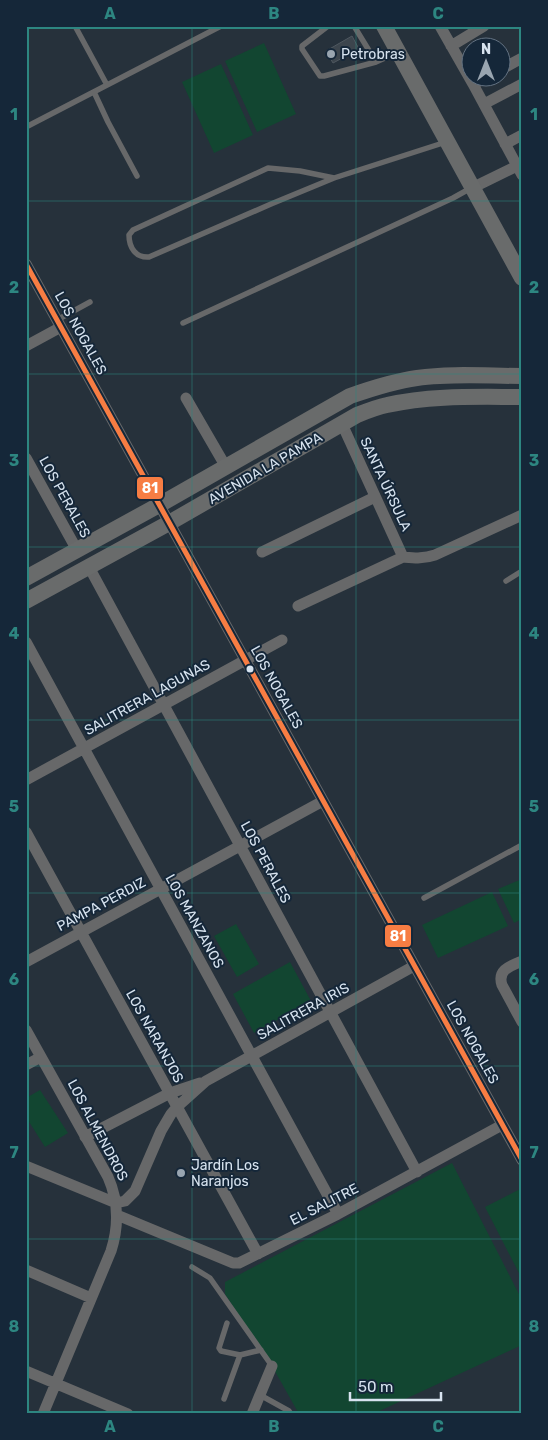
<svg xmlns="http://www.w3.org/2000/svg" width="548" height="1440" font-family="Rubik,sans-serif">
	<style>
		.green { fill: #124631 }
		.building { fill: #3c454d; stroke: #4f5860 }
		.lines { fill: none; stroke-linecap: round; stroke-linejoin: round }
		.lane { stroke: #676869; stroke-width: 5.5 }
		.street { stroke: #676869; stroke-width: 11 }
		.secondary { stroke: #696b6b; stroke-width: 16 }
		.bus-1-casing { stroke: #152739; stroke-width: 9 }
		.bus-1 { stroke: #f77d43; stroke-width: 5 }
		.grid { fill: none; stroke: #2d8681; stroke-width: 1; stroke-opacity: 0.55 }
		.poi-dot { fill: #99a5b0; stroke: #152739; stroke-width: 2 }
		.bus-dot { fill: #d7e3ef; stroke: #152739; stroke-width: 2 }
		.labels { text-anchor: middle; stroke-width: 4; stroke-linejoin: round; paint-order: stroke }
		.poi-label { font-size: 14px; fill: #d7e3ef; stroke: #152739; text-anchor: start }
		.street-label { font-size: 14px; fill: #d7e3ef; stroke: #152739 }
		.line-badge { stroke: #152739; stroke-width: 2 }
		.badge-label { font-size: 14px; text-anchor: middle; font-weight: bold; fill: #fff }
		.neatline { fill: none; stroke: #2d8681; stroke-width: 2 }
		.grid-label { font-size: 16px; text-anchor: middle; font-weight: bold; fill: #2d8681 }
	</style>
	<rect width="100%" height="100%" fill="#26313b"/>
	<path class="green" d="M264,43L296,114L257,132L225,61Z
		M221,64L253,135L214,153L182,82Z
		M522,879V919L514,923L498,889Z
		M492,892L508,926L438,958L422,925Z
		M236,924L259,964L237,977L214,936Z
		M290,962L311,1001L254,1033L233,994Z
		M40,1090L68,1133L45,1147L26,1117V1098Z
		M452,1163L522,1300V1345L373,1414H299L272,1366L225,1294V1282Z
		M522,1188V1279L485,1207Z"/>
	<path class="building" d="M352,36L359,49L333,63L326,51Z"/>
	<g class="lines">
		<path class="lane" d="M75,26L107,85
			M328,26L302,46V49L320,76H324L376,62L396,53
			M354,26L376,62
			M94,92L108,122L137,176
			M26,127L221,26
			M334,178L300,171L268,168L133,230L129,235C129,248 136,258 149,257L271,204L334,178L446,142
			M57,320L90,302
			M183,323L453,198L471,188
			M506,581L522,571
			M424,898L522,845
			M192,1267L210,1278L272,1366
			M227,1323L219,1348L221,1351L240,1355
			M260,1395L289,1411L291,1414
			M224,1399L240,1355L261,1350"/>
		<path class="street" d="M440,26L473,84L522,175
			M451,46L484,26
			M500,70L522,58
			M473,84L486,78
			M484,104L522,84
			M505,144L522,135
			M472,188L517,166
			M26,264L522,1160
			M26,346L61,327
			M186,398L226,467
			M342,424L403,557
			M26,458L77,550
			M262,552L375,497
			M89,567L417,1172
			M298,606L403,557C415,558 423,559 435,555L522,515
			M26,642L338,1214
			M26,780L282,640
			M26,832L258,1254
			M522,961C510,966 497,970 502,985L522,1022
			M26,962L323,801
			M26,1030L108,1177C119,1202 119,1226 111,1251L43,1414
			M26,1065L41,1057
			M85,1137L170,1093L200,1083
			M26,1166L116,1203L125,1201L135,1191L161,1131L171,1114L177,1107L206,1081L414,966
			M117,1215L233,1263H239L338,1214L502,1125
			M26,1270L91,1298
			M26,1371L128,1414
			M252,1414L272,1366"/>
		<path class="secondary" d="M384,26L522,278
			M26,578L159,505L350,396C373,388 394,381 417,378C451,373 488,376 522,376
			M26,601L169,523L357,415C367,411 377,407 387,405C431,395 476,397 522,397"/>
		<g class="bus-1-casing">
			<path id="bus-1" d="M26,264L522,1160"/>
		</g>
		<use href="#bus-1" class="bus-1"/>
	</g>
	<path class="grid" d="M192,26V1414M356,26V1414M26,201H522M26,374H522M26,547H522M26,720H522M26,893H522M26,1066H522M26,1239H522"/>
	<g class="poi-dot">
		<circle cx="331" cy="54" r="5"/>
		<circle cx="181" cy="1173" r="5"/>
	</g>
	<circle class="bus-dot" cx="250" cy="669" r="4.5"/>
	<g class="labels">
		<g class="poi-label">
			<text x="341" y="59">Petrobras</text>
			<text x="191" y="1170">Jardín Los<tspan x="191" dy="16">Naranjos</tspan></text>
		</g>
		<g class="street-label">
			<text transform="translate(81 333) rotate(61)" y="5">LOS NOGALES</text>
			<text transform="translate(265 468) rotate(-30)" y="5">AVENIDA LA PAMPA</text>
			<text transform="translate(386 484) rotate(65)" y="5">SANTA ÚRSULA</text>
			<text transform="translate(65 497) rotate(61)" y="5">LOS PERALES</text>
			<text transform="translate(277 687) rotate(61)" y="5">LOS NOGALES</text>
			<text transform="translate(147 697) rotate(-29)" y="5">SALITRERA LAGUNAS</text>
			<text transform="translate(266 862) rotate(62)" y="5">LOS PERALES</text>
			<text transform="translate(101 904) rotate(-28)" y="5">PAMPA PERDIZ</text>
			<text transform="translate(195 921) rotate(61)" y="5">LOS MANZANOS</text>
			<text transform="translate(303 1011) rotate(-29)" y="5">SALITRERA IRIS</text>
			<text transform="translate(155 1036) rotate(61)" y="5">LOS NARANJOS</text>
			<text transform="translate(473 1042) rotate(61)" y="5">LOS NOGALES</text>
			<text transform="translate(98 1130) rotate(62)" y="5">LOS ALMENDROS</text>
			<text transform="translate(324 1204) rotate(-27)" y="5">EL SALITRE</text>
		</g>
	</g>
	<g class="line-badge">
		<rect x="136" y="476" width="28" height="24" rx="5" fill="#f77d43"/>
		<rect x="384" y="924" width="28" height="24" rx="5" fill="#f77d43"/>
	</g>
	<g class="badge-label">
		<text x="150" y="493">81</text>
		<text x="398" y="941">81</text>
	</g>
	<rect width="548" height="1440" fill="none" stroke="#152739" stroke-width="55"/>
	<g transform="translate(486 62)"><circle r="24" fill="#152739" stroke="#637282"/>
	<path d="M0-4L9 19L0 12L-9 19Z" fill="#99a5b0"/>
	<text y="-8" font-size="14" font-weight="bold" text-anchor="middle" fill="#d7e3ef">N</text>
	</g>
	<path d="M350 1392v8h91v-8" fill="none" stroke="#d7e3ef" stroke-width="2.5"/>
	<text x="358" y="1392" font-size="15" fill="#d7e3ef" stroke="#152739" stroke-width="4" paint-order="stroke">50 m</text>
	<rect x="28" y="28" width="492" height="1384" class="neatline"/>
	<g class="grid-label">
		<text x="110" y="19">A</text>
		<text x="274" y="19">B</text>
		<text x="438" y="19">C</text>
		<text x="14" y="120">1</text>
		<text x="534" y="120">1</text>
		<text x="14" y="293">2</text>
		<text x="534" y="293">2</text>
		<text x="14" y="466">3</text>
		<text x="534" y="466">3</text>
		<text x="14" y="639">4</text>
		<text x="534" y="639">4</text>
		<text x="14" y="812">5</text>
		<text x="534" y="812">5</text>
		<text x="14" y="985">6</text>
		<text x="534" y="985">6</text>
		<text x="14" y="1158">7</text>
		<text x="534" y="1158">7</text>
		<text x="14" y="1332">8</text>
		<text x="534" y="1332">8</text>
		<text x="110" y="1432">A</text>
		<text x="274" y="1432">B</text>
		<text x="438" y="1432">C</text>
	</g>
</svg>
